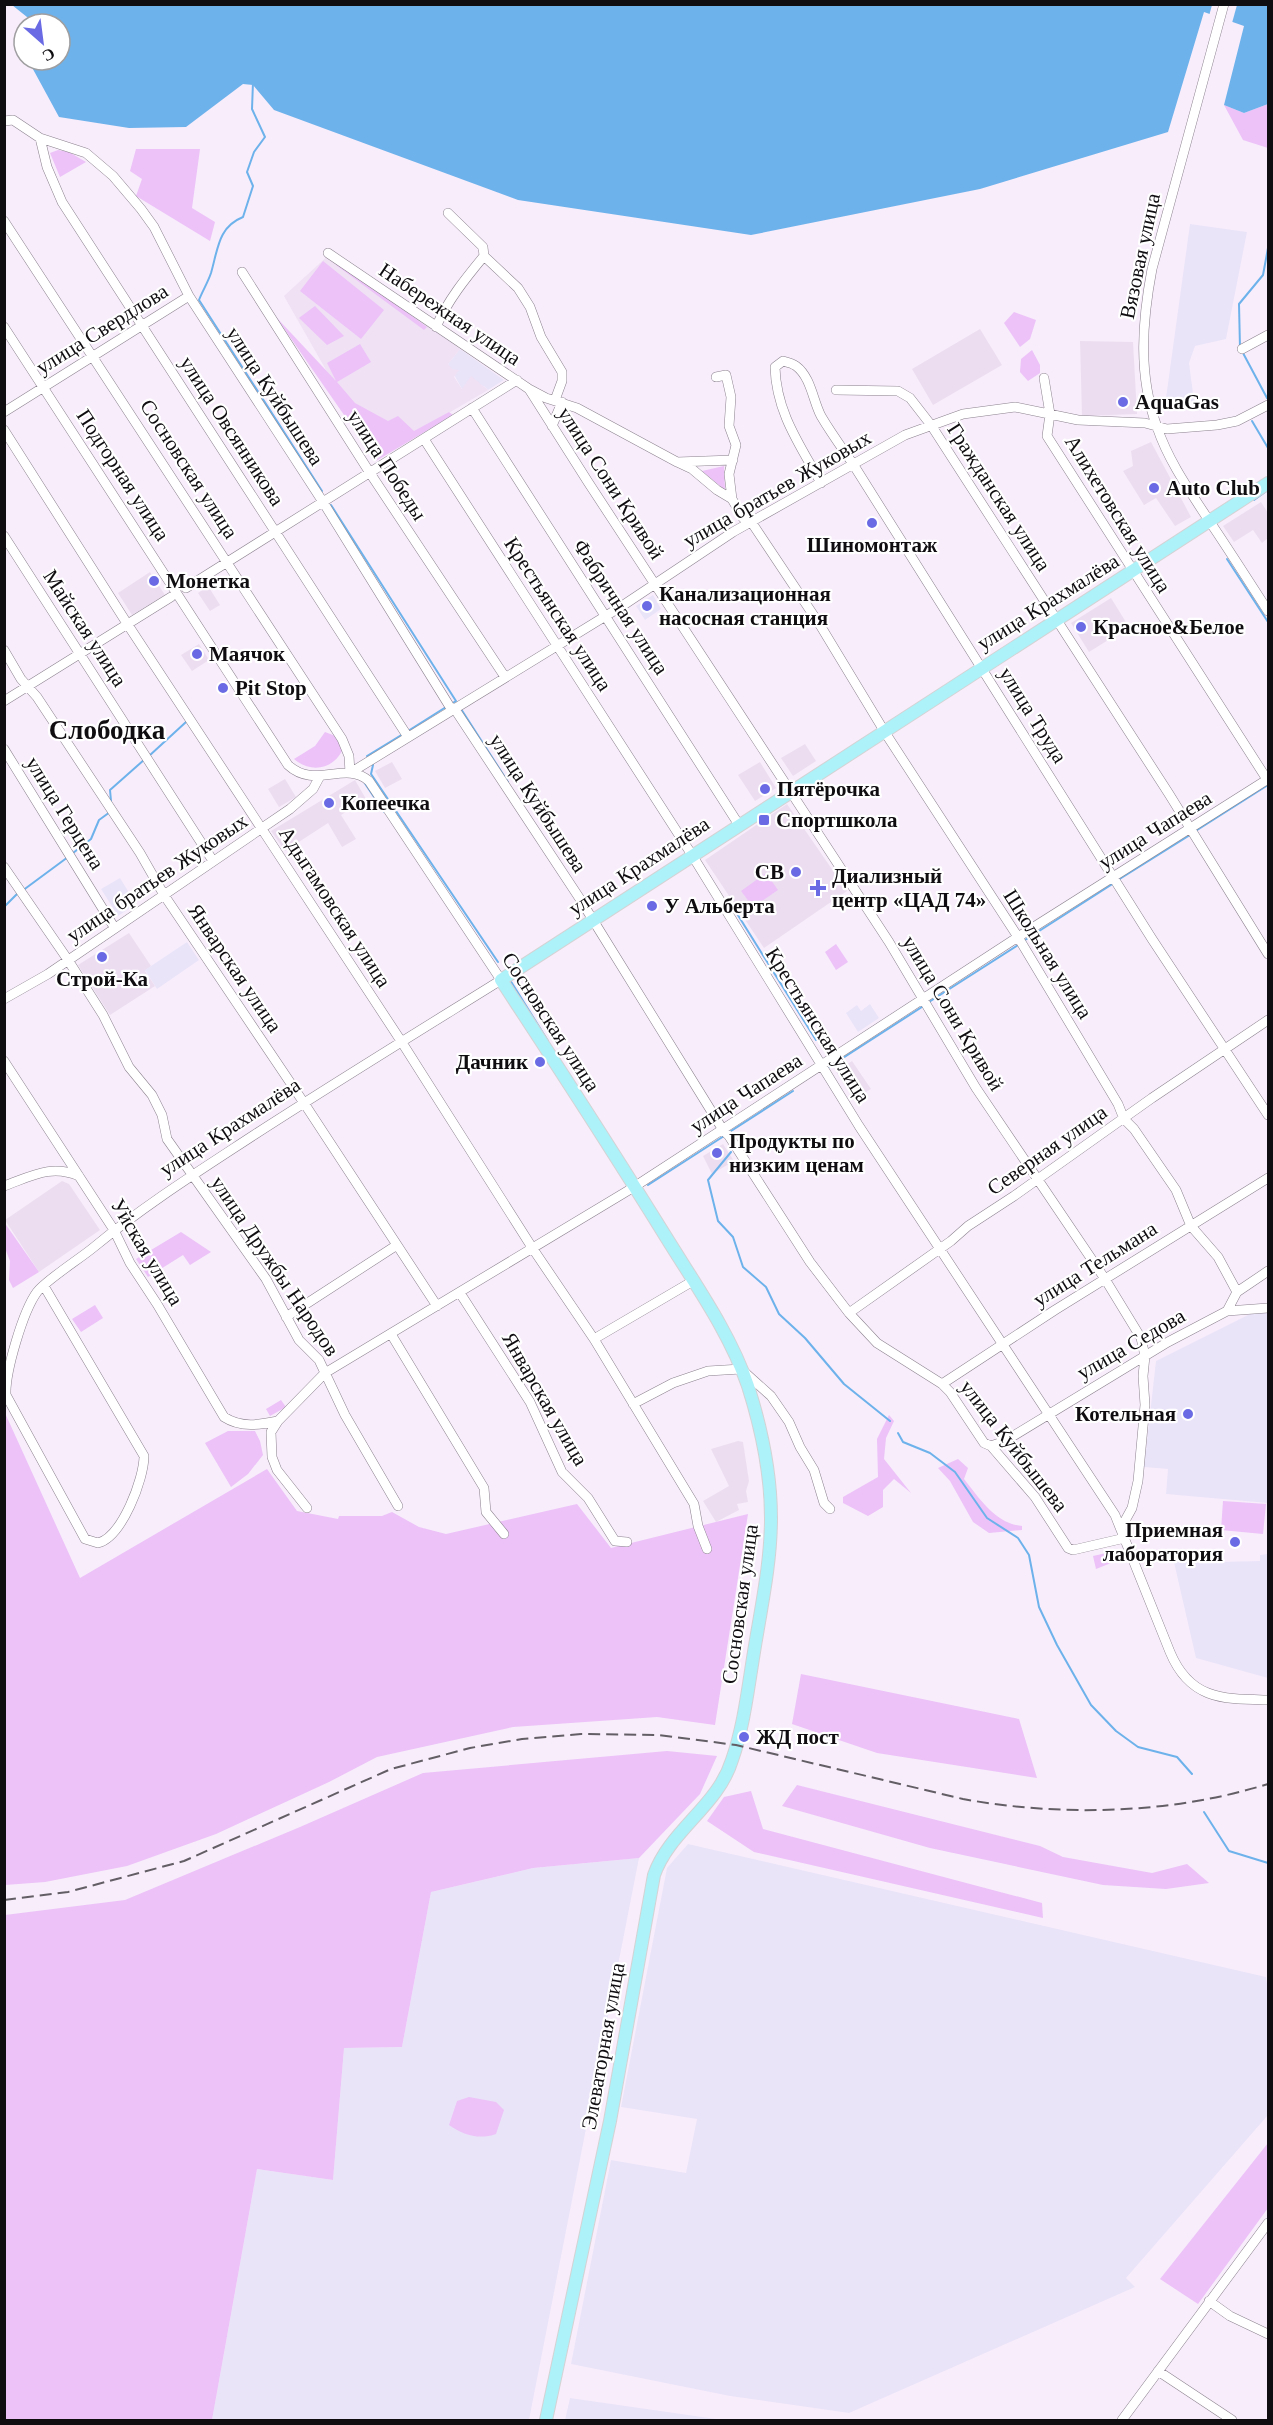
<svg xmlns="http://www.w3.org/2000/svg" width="1273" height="2425" font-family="'Times New Roman',serif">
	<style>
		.commercial { fill: #ecdef0 }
		.industrial { fill: #eae4f9 }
		.built { fill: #f0e1f5 }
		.green { fill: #ecc2f8 }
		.water { fill: #6db2eb }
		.pier { fill: #f8edfb }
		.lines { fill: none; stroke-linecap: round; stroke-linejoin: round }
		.stream { stroke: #6db2eb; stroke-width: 2 }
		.minor-casing { stroke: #8b828e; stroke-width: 10 }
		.major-casing { stroke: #d4d3d4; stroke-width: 14 }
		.minor { stroke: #fff; stroke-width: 9 }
		.major { stroke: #adf1f9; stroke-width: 12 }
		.rail { stroke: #635e65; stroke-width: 2; stroke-dasharray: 12 6; stroke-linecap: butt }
		.poi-dot { fill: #6a6be4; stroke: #fff; stroke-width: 2 }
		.labels { text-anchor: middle; stroke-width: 4.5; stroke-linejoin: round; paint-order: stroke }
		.street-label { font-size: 21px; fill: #100d11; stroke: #fff }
		.poi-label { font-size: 21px; font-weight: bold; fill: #100d11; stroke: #fff; text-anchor: start }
		.district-label { font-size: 27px; font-weight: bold; fill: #100d11; stroke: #fff }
	</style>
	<rect width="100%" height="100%" fill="#f8edfb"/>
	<path class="commercial" d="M980,329L1002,365L933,405L912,369Z
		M1080,341L1133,342L1137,414L1082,416Z
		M1151,442L1191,517L1175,526L1156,498L1144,505L1123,471L1133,466L1131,451Z
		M1261,502L1268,513V538L1262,543L1253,530L1234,542L1223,526Z
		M150,572L165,595L132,615L118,593Z
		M208,586L220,605L210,611L198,593Z
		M1111,598L1129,627L1089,652L1071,623Z
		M199,644L209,660L192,671L181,655Z
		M805,744L816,761L793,776L781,758Z
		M392,762L402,779L385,788L375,771Z
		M760,762L776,788L755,801L738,775Z
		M285,779L296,797L279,807L268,789Z
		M355,780L366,799L341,815L356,839L342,847L328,823L285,851L271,831Z
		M787,804L847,891L764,948L705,860Z
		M129,933L151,966L145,971L155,986L110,1015L78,965Z
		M852,1061L871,1089L854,1099L836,1072Z
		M723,1144L734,1161L712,1174L703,1156Z
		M62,1181L69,1184L100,1230L39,1272L5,1220Z
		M738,1441L743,1442L749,1481L746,1491L748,1502L737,1504L739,1510L716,1522L703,1501L729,1486L711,1449Z"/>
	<path class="industrial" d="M1190,224L1247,232L1226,339L1195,346L1189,363L1194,401L1165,405Z
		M460,349L504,380L488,390L484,386L462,389L448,364Z
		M653,595L661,609L645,620L636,606Z
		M120,878L136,904L118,916L101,889Z
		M187,942L199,960L157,989L145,970Z
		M870,1004L879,1018L858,1032L846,1013L857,1005L861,1011Z
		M1268,1312V1503L1166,1494L1168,1469L1144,1467L1156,1361L1250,1314Z
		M1268,1554V1678L1196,1658L1173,1558L1217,1557V1562L1260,1561V1555Z
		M688,1844L1266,1977L1268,1990V2115L1126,2278L1135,2287L849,2413L730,2396L571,2364L611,2160L686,2173L697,2119L621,2107L667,1868Z
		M639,1858L529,2420H212L257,2169L333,2180L344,2048L402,2047L431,1892L533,1868Z
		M570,2398L723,2420H565Z"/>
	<path class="built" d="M330,254L460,349L448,364L452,369L459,370L454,377L462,389L471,376L488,390L375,456L284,296Z"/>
	<path class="green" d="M1268,104V148L1243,140L1224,105L1244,113Z
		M136,149H200L192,208L215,222L210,241L136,196L142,179L130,171Z
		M58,150L69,152L86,162L60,177L50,153Z
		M323,261L384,310L361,339L300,291Z
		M338,262L427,327L424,330L336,265Z
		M315,306L344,336L327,345L299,318Z
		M1014,312L1036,320L1030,339L1020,347L1004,323Z
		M276,317L336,381L327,363L360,344L371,362L337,382L355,403L388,421L398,416L414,431L449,412L453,415L376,461Z
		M1032,350L1040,365V373L1028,381L1020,372L1021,359Z
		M724,466L725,490L702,471Z
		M325,732L338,737L342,751C332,770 310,773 294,759L315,746Z
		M766,873L778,890L753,907L741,891Z
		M836,944L848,962L836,970L825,952Z
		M4,1222L39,1272L13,1288L9,1280L10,1261L5,1248Z
		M181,1232L211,1252L190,1265L183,1255L148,1277L136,1259Z
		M95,1305L103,1318L81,1332L72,1319Z
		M281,1400L286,1407L270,1416L266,1409Z
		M5,1413L80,1578L267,1469L297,1511L338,1519L339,1516H382L392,1512L419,1527L446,1534L577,1504L611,1548L748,1514L715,1725L657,1717L513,1727L377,1757L329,1782L216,1834L127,1866L45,1882L5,1885Z
		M889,1415L894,1421L886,1438L884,1459L911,1493L894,1479L883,1490V1507L868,1516L843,1503V1497L878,1477L877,1439Z
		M228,1431H255L260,1441L263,1455L248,1474L231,1487L205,1443Z
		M958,1459L968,1468L964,1479C979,1498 996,1524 1022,1526V1530L989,1533L973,1522L950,1481L938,1468Z
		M1223,1501L1266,1504L1263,1534L1221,1530Z
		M1111,1552L1116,1561L1096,1569L1093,1556Z
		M801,1674L1019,1719L1037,1778L877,1753L792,1724Z
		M667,1751L717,1756L700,1794L639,1858L533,1868L431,1892L402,2047L344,2048L333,2180L257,2169L212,2420H5V1915L125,1900L300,1827L423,1773Z
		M797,1785L1040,1846L1063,1857L1152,1873L1187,1864L1209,1883L1166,1889L1103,1885L930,1848L782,1806Z
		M751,1791L763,1829L1042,1903L1043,1918L754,1852L707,1821L724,1797Z
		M469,2097L496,2102L504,2110L496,2134C479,2140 463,2135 449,2125L457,2101Z
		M1268,2143V2208L1198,2304L1160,2279Z"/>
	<path class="water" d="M12,5H1268V104L1244,113L1224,105L1244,26L1204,12L1168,132L980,189L751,235L518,200L274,110L253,85L243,84L186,127L129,128L59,117L28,60H60V24H39V20L27,17Z"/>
	<path class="pier" d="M1212,5H1237L1232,23L1209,16Z"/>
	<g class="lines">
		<path class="stream" d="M253,82L252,109L265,137L254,152L247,172L253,186L243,217C218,227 218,249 211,273C208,282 203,290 199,300L322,491
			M1240,348L1239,304L1263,275L1268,248
			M1243,353L1267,398
			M1252,421L1268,448
			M1254,500L1268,490
			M331,505L456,701L451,704
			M1227,559L1268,622
			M461,709L508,782
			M408,731L446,707
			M149,756L186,722
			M367,756L403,734
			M373,765L371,774L498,962
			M364,782L384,812
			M111,801L110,790L145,759
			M1194,832L1268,785
			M73,853L91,839L99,820L110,812
			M1118,880L1190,835
			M22,891L68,857
			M731,904L816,1040
			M4,907L17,894
			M1022,942L1114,883
			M510,980L548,1041
			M929,1002L1018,945
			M829,1067L925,1005
			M728,1133L793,1091
			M731,1152L708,1180L718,1221L733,1237L743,1267L766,1287L779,1314L805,1338L844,1384L890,1421
			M648,1185L724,1136
			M898,1433L903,1442L930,1453L955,1472L987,1518L1018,1538L1029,1555L1039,1607L1057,1645L1091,1705L1116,1731L1138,1747L1177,1757L1192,1774
			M1204,1812L1229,1851L1268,1863"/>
		<g class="minor-casing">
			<path id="minor" d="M1224,4L1152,269C1142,322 1138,375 1157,427C1168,460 1189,490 1208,519C1229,550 1248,580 1268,611
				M4,121L13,120L40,138L86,153L113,176L141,209L154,227L189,296L323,502L450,707L454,708L580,899L723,1130L729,1136L810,1262L849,1313L877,1343L942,1384L950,1392L984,1443L991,1446L1035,1497L1068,1548L1073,1550L1125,1538
				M40,138L47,167L62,202L408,737
				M448,213L483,247L484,256L518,288L530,307L541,337L562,372V381L555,400
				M4,221L342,739L349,756L350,773L622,606L733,532L905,435L963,414L1015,407L1078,420L1145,423L1167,429L1217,425L1237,421L1268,405
				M328,253L529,389L546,398L577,408L677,462L733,460
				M242,272L370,473L505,677
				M4,327L288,765C315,790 345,760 369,781L501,980C419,1031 336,1082 254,1135C199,1171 145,1205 94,1247C81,1258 46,1280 37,1292C23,1311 5,1372 6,1395L85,1539L98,1543C122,1537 144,1479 144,1456L44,1286
				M436,327C448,300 465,279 484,256
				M1242,349L1268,335
				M716,377L726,375L731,397L729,426L736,445L729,474L732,499
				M1044,378L1050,414L1047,436L1268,781
				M529,389L588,482L889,942L976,1088L1105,1279L1141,1338L1145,1356L1143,1376L1145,1405L1138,1481L1132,1508L1121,1528
				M836,390L898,391L910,398L931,425L1169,794L1268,954
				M472,408L739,825
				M4,412L189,296
				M552,426L562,402
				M4,430L128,625L401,1041L533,1249L594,1339L694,1504L698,1526L707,1549
				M424,439L692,855L859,1126L1115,1515L1170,1652C1190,1700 1223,1699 1268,1700
				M677,462L692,469L717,490L732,499L743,518L752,523L820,625L886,734L1018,937L1118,1104L1124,1119L1134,1129L1176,1190L1191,1226L1218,1257L1237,1292
				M821,483C800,445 776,412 775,367L783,361C787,362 792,363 796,366C811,377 813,401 821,416C831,433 842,448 853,464L1152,939L1268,1115
				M4,536L213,861
				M186,588L517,380
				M4,650L21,679L37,697L140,853L164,895L304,1103L437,1306
				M4,701L171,597
				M4,749L114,927
				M4,867L68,960L103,1015L129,1067L152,1095L162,1115L167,1139L266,1279L299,1340L319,1360L345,1415L398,1506
				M4,999L48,974L290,809L313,789L320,776
				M4,1061L114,1230L130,1263L157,1304L224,1417C241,1428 259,1425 278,1421
				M4,1186C32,1176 51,1164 79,1176
				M460,1293L530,1402L562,1472L588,1498L615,1541L627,1542
				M1227,1311L1268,1308
				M849,1313L951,1241L968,1226L1014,1196L1152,1098L1268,1020
				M286,1317L397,1245
				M391,1334L484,1488L486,1512L504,1534
				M594,1339L693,1281
				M942,1384L1055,1310L1268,1178
				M633,1404L673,1383L708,1371L741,1369L771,1396L789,1422L800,1447L814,1470L824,1503L830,1509
				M991,1446L1005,1441L1168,1342L1227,1311L1237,1292L1268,1271
				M307,1508L277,1470L272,1457L271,1432L278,1421L325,1373L634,1187L1018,937L1268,779
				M1209,2301L1230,2316L1268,2334
				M1158,2371L1232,2420
				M1122,2420L1268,2223"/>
		</g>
		<g class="major-casing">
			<path id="major" d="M546,2420L610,2121L654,1875C670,1830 718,1806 732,1760C744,1726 748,1688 754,1652C761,1608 771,1563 771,1518C771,1475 761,1427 748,1386C730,1333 695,1284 666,1237C612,1150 557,1065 501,980L1268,483"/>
		</g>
		<use href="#minor" class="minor"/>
		<use href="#major" class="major"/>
		<path class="rail" d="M4,1900L68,1892L184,1861L391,1769L470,1748L522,1739L581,1734L659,1735L736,1745L963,1799C1063,1817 1171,1814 1268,1784"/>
	</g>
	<g class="poi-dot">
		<circle cx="1123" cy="402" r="6"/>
		<circle cx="1154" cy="488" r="6"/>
		<circle cx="872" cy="523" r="6"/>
		<circle cx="154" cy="581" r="6"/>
		<circle cx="647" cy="606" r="6"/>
		<circle cx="1081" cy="627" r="6"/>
		<circle cx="197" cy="654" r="6"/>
		<circle cx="223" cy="688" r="6"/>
		<circle cx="765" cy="789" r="6"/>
		<circle cx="329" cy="803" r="6"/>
		<rect x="758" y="814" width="12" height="12" rx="3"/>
		<circle cx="796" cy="872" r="6"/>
		<path d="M815 879h6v6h6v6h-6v6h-6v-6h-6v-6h6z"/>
		<circle cx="652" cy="906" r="6"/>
		<circle cx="102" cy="957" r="6"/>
		<circle cx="540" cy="1062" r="6"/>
		<circle cx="717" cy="1153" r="6"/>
		<circle cx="1188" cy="1414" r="6"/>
		<circle cx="1235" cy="1542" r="6"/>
		<circle cx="744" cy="1737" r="6"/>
	</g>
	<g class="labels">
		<g class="street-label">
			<text transform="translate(1140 256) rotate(-78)" y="7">Вязовая улица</text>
			<text transform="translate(450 314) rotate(34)" y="7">Набережная улица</text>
			<text transform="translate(102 329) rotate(-32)" y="7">улица Свердлова</text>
			<text transform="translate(275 396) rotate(57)" y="7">улица Куйбышева</text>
			<text transform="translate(232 431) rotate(57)" y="7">улица Овсянникова</text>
			<text transform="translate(387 465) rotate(57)" y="7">улица Победы</text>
			<text transform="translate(189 469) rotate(57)" y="7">Сосновская улица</text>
			<text transform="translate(123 475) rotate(57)" y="7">Подгорная улица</text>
			<text transform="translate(611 483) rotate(57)" y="7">улица Сони Кривой</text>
			<text transform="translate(777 489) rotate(-30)" y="7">улица братьев Жуковых</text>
			<text transform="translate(999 497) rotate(57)" y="7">Гражданская улица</text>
			<text transform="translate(1118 514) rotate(58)" y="7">Алихетовская улица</text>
			<text transform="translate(1048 602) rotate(-32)" y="7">улица Крахмалёва</text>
			<text transform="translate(621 607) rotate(57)" y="7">Фабричная улица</text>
			<text transform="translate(558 614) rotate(57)" y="7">Крестьянская улица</text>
			<text transform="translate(85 628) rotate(57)" y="7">Майская улица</text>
			<text transform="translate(1033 715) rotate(58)" y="7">улица Труда</text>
			<text transform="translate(538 803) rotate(57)" y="7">улица Куйбышева</text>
			<text transform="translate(65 813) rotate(58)" y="7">улица Герцена</text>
			<text transform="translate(1155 830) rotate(-32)" y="7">улица Чапаева</text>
			<text transform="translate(639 866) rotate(-33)" y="7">улица Крахмалёва</text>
			<text transform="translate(157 878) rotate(-34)" y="7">улица братьев Жуковых</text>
			<text transform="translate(335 907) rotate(57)" y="7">Адыгамовская улица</text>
			<text transform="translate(1048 954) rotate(58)" y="7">Школьная улица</text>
			<text transform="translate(235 968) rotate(56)" y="7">Январская улица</text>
			<text transform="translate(953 1013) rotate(59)" y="7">улица Сони Кривой</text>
			<text transform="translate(551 1022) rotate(57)" y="7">Сосновская улица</text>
			<text transform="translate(818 1025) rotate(58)" y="7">Крестьянская улица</text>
			<text transform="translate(746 1093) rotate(-33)" y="7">улица Чапаева</text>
			<text transform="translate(230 1127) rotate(-33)" y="7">улица Крахмалёва</text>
			<text transform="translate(1047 1150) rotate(-35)" y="7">Северная улица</text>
			<text transform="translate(147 1252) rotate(59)" y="7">Уйская улица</text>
			<text transform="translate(1095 1264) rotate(-32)" y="7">улица Тельмана</text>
			<text transform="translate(275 1266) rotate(56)" y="7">улица Дружбы Народов</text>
			<text transform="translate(1131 1344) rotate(-30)" y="7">улица Седова</text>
			<text transform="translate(545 1399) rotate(60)" y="7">Январская улица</text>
			<text transform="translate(1014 1446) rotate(52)" y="7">улица Куйбышева</text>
			<text transform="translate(740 1604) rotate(-82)" y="7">Сосновская улица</text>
			<text transform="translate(603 2046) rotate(-80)" y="7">Элеваторная улица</text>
		</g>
		<g class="poi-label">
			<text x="1135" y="409">AquaGas</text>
			<text x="1166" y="495">Auto Club</text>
			<text x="872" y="552" text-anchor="middle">Шиномонтаж</text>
			<text x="166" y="588">Монетка</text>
			<text x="659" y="601">Канализационная<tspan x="659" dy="24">насосная станция</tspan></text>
			<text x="1093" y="634">Красное&amp;Белое</text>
			<text x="209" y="661">Маячок</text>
			<text x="235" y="695">Pit Stop</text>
			<text x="777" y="796">Пятёрочка</text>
			<text x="341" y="810">Копеечка</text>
			<text x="776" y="827">Спортшкола</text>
			<text x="784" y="879" text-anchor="end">СВ</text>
			<text x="832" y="883">Диализный<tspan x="832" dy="24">центр «ЦАД 74»</tspan></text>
			<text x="664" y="913">У Альберта</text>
			<text x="102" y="986" text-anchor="middle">Строй-Ка</text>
			<text x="528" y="1069" text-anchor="end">Дачник</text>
			<text x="729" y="1148">Продукты по<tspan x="729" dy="24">низким ценам</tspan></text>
			<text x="1176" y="1421" text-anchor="end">Котельная</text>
			<text x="1223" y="1537" text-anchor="end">Приемная<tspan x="1223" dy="24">лаборатория</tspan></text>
			<text x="756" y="1744">ЖД пост</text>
		</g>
		<g class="district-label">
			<text x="107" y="739">Слободка</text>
		</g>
	</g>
	<rect width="1273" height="2425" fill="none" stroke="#100d11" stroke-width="12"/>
	<g transform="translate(42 42) rotate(152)"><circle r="28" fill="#ffffff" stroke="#9f9ea0" stroke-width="1.5"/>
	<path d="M0-4.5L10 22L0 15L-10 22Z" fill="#6a6be4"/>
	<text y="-9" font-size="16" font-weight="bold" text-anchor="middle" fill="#100d11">С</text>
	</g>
</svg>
